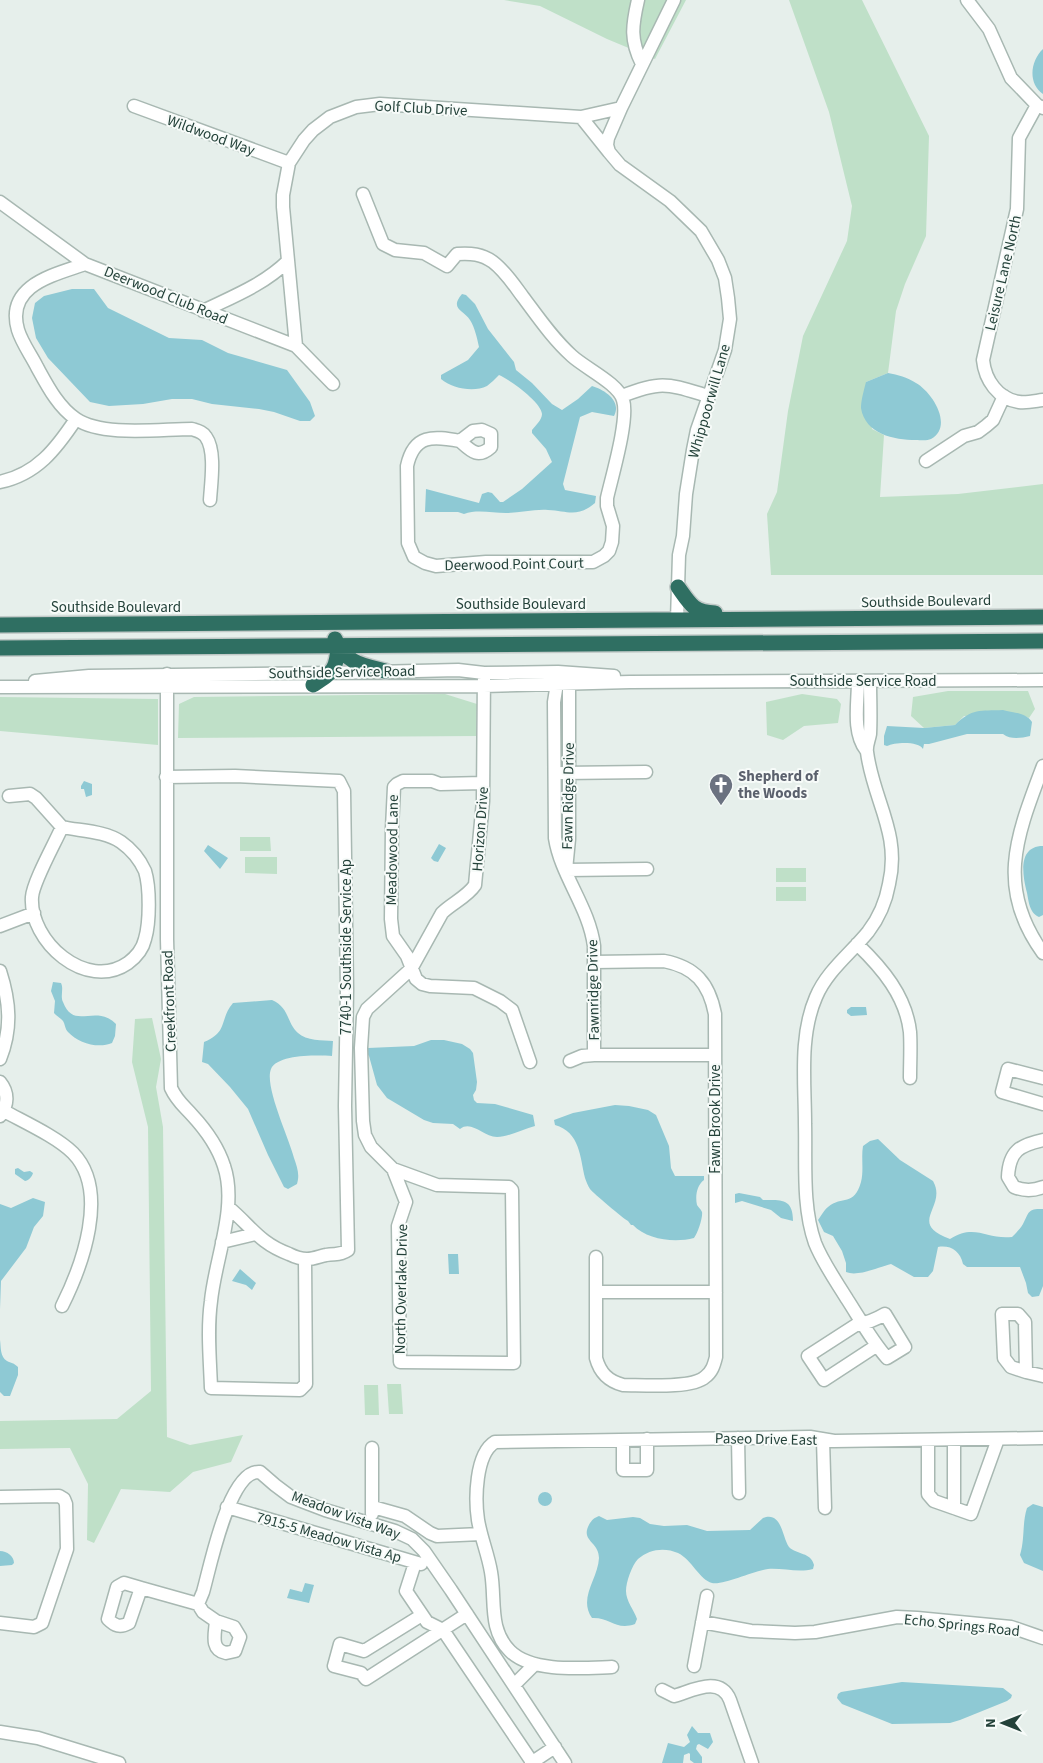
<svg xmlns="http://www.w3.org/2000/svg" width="1043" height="1763" font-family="'Source Sans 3',sans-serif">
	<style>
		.green { fill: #bfe0c8 }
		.water { fill: #8ec9d4 }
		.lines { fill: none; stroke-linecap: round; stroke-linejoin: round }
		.minor-casing { stroke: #a8b8b2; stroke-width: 15 }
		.highway-casing { stroke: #c2cac8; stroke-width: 18 }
		.minor { stroke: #fff; stroke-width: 12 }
		.highway { stroke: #2f6f62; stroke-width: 15 }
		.labels { text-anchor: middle; stroke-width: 4; stroke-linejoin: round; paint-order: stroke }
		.street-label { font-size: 15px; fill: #24423a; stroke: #f7fbf9 }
		.worship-label { font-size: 15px; font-weight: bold; fill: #5b616d; stroke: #f7fbf9; text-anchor: start }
	</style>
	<rect width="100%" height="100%" fill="#e6efeb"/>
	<path class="green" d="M504,0H686L655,59L607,39L540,6Z
		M789,0H862L929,136L926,236L905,284L896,311L888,373L866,382L872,429L884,435L880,497L958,494L1043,484V575H771L767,514L777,492L788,411L803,336L847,241L852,206L829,112Z
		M948,691H1028L1035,709L1029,718L1022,715L964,716L955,725L924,728L911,716L913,697Z
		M445,694L477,704L476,736L178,738L179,704L194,697Z
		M802,694L837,699L841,704L838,723L804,726L783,740L767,735L766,702Z
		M0,697L158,699V745L0,731Z
		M240,837H270L271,851H240Z
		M245,857H277V874L245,873Z
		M776,868H806V882H776Z
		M776,887H806V901H776Z
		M152,1018L161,1059L156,1087L163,1127L167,1437L190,1445L243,1435L231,1462L193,1472L170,1492L121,1489L94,1543L87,1540L88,1484L70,1448L0,1449V1421L117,1419L151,1391L148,1127L132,1062L135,1019Z
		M387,1384H401L403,1414H389Z
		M364,1385H378L379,1415H365Z"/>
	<path class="water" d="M1043,49V94C1027,83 1031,60 1043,49Z
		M72,289H94L108,308L169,338L202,340L228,353L287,370L310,402L315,416L310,421H300L274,412L259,409L212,404L192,399H172L143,404L109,406L90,402L48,358L36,338L32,318L35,303L44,296Z
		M462,294L466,295L475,304L488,329L514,362L516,370L532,383L552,404L562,410L578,399L592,386C605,390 622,401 614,416L592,412L580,417L563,484L565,490L596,496L595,503C577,518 568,511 548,510C534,509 520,513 506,513C492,513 477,509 464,514L458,512H425L426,489L479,503L482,494L488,492L492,493L500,502H503L522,489L552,462L546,449L532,433V430C535,426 542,420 542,414C541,402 510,380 499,375C495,379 491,383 487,386C473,393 452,388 441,379V375L468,360L479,347C477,338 475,328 470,320C464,310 449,309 462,294Z
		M888,373C898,375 907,377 916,383C932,392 954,426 931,439C927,441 920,440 916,440C894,440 865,434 861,408C861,400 864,390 866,382Z
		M1003,710C1014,713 1026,713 1032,722L1030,736C1021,738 1011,740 1003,734H967L929,744H924L923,749C919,741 895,742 887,746L884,745V736L887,726L924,728L955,725C972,708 980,711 1003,710Z
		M84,781L92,784V795L86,797L84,789H81V786Z
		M439,844L446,848L438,862L434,861L431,858Z
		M208,845L228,858L220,869L204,851Z
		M1043,846V915L1039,917C1028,912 1029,899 1026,889C1022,872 1019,846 1043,846Z
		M53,982L61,983C64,989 60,996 63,1002C74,1031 95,1003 116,1024L115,1036L112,1043C98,1049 78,1043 68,1032C65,1029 65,1024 63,1021C61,1018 56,1016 54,1013L55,1001L51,991Z
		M272,1000C290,1008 286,1022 298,1033C306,1041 323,1040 333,1041L332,1056C319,1055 277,1054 271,1069C264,1086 289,1138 294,1158C297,1167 300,1174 297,1184L288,1189L284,1187L268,1155L248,1109L230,1087L208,1064L202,1062L204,1042C229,1032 219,1019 233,1003Z
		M851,1007H866L867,1015L851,1016L847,1013V1010Z
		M431,1040H444L462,1044L470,1049L473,1053L477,1082L476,1090L473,1095L474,1100L477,1103L495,1104L533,1115L535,1126C523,1129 508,1137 497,1137C483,1137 472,1120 460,1129L453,1124L433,1123L424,1120L387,1098L377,1085L369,1056L367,1054L368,1048L414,1046Z
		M615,1105L629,1106L648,1110L656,1115L669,1146L671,1168L675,1176H704V1180C697,1185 695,1196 697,1205C698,1207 701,1209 702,1212C703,1217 698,1233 694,1238C675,1243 647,1240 633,1225H631L628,1221C624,1219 593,1193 590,1189C588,1186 586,1181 585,1178C580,1157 580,1132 555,1125L554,1120L573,1113Z
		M878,1139L900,1160L933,1181C948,1207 906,1223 950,1239C975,1223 987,1240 1012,1237C1016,1233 1020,1229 1023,1224C1029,1213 1027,1208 1043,1209V1286L1039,1296L1032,1297L1028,1293L1026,1283L1020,1267H967L963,1264C960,1251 951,1245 938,1247L933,1271L928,1277H914L891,1264C879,1267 858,1277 846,1272V1263L842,1251L833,1236L824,1232L818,1220C821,1216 824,1210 828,1207C842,1195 854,1207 861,1182C864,1170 861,1158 863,1146L870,1141Z
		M18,1168L24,1172L30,1171L33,1173C32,1177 28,1181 25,1181L15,1174V1169Z
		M739,1193L760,1197L763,1200C781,1200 793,1198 793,1221L781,1218L771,1210L742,1201L735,1203V1194Z
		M33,1198L45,1202L43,1216L34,1227L26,1248L1,1281L0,1309V1204L11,1208Z
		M448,1254H458L459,1274H449Z
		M240,1269L256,1283L252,1290L246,1285L232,1281Z
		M0,1340C1,1347 0,1357 7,1361C11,1363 14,1363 18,1367V1375L10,1396H4L0,1392Z
		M538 1499a7 7 0 1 1 14 0a7 7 0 1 1-14 0Z
		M1033,1504L1043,1507V1571L1024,1563L1020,1555C1025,1539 1022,1523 1027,1508Z
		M599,1516L607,1520L633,1517L640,1518L650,1524L664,1526L687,1525L707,1531L750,1530L763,1518C782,1511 782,1537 789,1547C797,1555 811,1552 814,1565L813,1569C799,1573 783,1568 768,1569C752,1571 725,1585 712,1583C700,1580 691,1559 678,1553C665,1547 649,1549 638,1559C632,1565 626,1582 626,1591C626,1601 634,1610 637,1619L635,1624C616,1631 610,1617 592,1618C578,1598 598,1579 599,1558C599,1541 579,1541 590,1523C593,1519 594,1518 599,1516Z
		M0,1551C7,1551 14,1556 14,1563L12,1565L0,1566Z
		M305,1583L314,1585L309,1603L287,1598L290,1589L302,1592Z
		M902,1682L1003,1688L1012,1695L1011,1698L1007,1701L960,1720L950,1723L892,1724L842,1704L837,1698L838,1694L841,1692Z
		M692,1726L698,1733H710L713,1742L708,1749L699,1744L697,1745L696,1749L702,1757V1763H694L690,1760V1754L689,1753L684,1755L683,1763H662L668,1743L684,1747L690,1742L687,1735Z"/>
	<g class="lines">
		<g class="minor-casing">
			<path id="minor" d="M638,0C632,26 630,40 642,64
				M674,0L621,108L608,138L607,145L609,152L620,165L670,201L701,231L718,260L725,278L728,298L730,319L725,350L697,430L693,450L686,494L683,536L679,555L677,620
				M967,0L989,29L1011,78L1037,105L1043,108
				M1037,105L1019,138L1017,209L983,360C985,380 998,399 1019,402C1027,403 1035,401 1043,400
				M134,106L289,163
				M581,117L609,152
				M363,194L383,244L395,250L424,253L447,266L457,254C471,253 482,254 493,262C505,271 514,285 523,297C538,317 553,339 572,356C585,368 619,384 623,400C629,419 612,476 607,498V506L613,526L612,542L609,551L604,556L593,562H486L436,566L425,563L414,557L408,543L407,466C414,434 433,436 460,441L473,431L482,430L491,434V447C478,459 471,451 460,441
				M0,202L85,264L296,346L333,384
				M85,264C54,275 5,285 18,330C22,343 31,355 37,367C47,385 58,407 76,419C103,437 160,429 192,429C198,431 203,432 206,437C216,451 211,483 210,500
				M203,311C234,296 263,285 288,261
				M296,346L283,207V195L289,163L304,140L313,130L330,117L356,107L380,104L581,117L621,108
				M622,396C662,380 668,384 708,396
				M926,461L964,436L978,432L986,426L993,420L1004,396
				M0,482C37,474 56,449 76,419
				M167,674V939L171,1088C177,1101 183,1105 192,1115C205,1129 218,1147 224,1166C238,1207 215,1259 211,1301C207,1330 210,1359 211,1388L300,1390L306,1384L305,1259
				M558,677L554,702L555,838C561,876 589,907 594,946V1055
				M35,681L89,676L331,673L458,670L484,673L558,672L614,676
				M858,681C858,703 852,732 866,750
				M870,681C870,698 871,716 870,734C869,740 866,746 867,752C873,800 901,833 889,884C886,901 878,919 868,932C850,954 827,971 816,997C799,1036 805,1082 805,1124C806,1163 802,1206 815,1243C823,1263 836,1281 847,1299C860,1319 871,1340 887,1358L905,1347L885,1314C875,1320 867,1323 856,1325L808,1356L824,1380L876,1346
				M0,687L484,686L630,682L1043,680
				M1043,766C1017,835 995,887 1043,953
				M562,773L646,772
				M166,777L235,776L339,781L344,791L347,990L345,1106L348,1250C339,1256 336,1253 326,1255C320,1256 314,1259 307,1259C300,1259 295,1257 289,1254C259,1243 251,1226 228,1207
				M483,783L440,784L432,781H403L397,784L394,787L392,828L391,919L393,936L407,956L416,979L422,984L430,986L474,988L500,1001L512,1010L530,1062
				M9,796L30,794L36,798L62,827
				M62,827C81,831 105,831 121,842C131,849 140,860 145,871C150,887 150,922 145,939C143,948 136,957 128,963C86,992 29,941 32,897C33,882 55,843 62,827Z
				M566,870L569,839V677
				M566,870L647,869
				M0,926L34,913
				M857,944C882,968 906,996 910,1032C911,1047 910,1063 910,1078
				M594,962L664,961C695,967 709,983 715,1014L716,1357C714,1365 712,1372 705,1377C692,1389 642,1385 623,1385C608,1381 600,1373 596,1358V1257
				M0,971C10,1002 12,1029 0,1059
				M570,1061L582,1056L594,1055H715
				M1043,1078L1008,1069L1002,1092L1043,1104
				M0,1082C9,1093 8,1105 0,1116
				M4,1111C24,1122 57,1137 73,1153C110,1191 82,1266 62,1306
				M1043,1140C1020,1145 1009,1151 1008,1177L1014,1187C1024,1191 1033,1191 1043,1187
				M393,1169L406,1202L398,1226L400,1362L514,1363L512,1190L509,1187L437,1185L393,1169L371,1147L365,1135L363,1121L361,1048L363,1017L367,1009L411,969L442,913C452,903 467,897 475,885L483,801L484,673
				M222,1242L255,1234
				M596,1292H716
				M1002,1314H1018L1025,1322L1026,1372L1011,1367L1004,1358Z
				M1026,1372L1043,1376
				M738,1438L739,1493
				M623,1440V1470H647V1439
				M823,1440L825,1508
				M928,1440V1494L934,1501L971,1514L998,1439
				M0,1497L59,1496L64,1499L66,1504L67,1549L42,1623L34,1627L0,1623
				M227,1507L421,1564
				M373,1507L405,1516L430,1533L437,1536L481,1534
				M954,1508V1440
				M372,1514V1448
				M415,1563L406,1591L427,1622L443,1630L532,1762
				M124,1583L141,1588L129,1623C120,1628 115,1626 108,1619L117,1587Z
				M141,1588L198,1604L203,1612L216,1621
				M198,1604L203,1592C210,1568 229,1469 260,1472L275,1485L291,1497L304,1502L325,1510L395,1531L412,1539L424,1551L451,1590L565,1763
				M422,1615L364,1651L340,1644L334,1666L361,1673L366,1679L467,1614
				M216,1621L234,1627L240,1637L235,1651L226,1653C210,1650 215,1634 216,1621Z
				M702,1622L751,1631L795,1633L815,1632L897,1617L917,1618L1011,1627L1043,1638
				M694,1666L707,1596
				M612,1667C583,1668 532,1673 510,1651C488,1629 496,1600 491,1572C488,1554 481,1538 478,1520C475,1500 475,1454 495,1442L810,1437L834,1441L1043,1438
				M514,1685L535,1664
				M662,1690L674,1696C692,1691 720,1675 730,1700L752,1763
				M0,1732L38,1738L119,1763
				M531,1763L555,1747"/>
		</g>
		<g class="highway-casing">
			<path id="highway" d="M678,587C690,604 693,612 715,613
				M0,625L1043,617
				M335,639C345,663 362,665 385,671
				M0,648L1043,641
				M313,685C333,672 337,670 338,645"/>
		</g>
		<use href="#minor" class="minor"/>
		<use href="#highway" class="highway"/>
	</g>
	<defs>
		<g id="church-pin" transform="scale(1.25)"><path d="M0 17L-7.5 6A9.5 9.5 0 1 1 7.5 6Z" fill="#6b7280" stroke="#f7fbf9"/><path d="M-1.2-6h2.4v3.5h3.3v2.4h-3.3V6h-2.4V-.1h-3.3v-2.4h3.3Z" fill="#fff"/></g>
	</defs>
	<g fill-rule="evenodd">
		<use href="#church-pin" x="721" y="785"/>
	</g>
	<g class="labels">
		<g class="street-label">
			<text transform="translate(421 108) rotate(3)" y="5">Golf Club Drive</text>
			<text transform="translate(211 135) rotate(20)" y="5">Wildwood Way</text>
			<text transform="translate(1003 273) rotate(-77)" y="5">Leisure Lane North</text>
			<text transform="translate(166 295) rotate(22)" y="5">Deerwood Club Road</text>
			<text transform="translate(709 401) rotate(-74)" y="5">Whippoorwill Lane</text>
			<text transform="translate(514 564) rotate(-1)" y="5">Deerwood Point Court</text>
			<text transform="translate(926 601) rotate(-1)" y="5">Southside Boulevard</text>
			<text x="521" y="609">Southside Boulevard</text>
			<text x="116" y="612">Southside Boulevard</text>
			<text transform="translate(342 672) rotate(-1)" y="5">Southside Service Road</text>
			<text x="863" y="686">Southside Service Road</text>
			<text transform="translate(568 796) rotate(-89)" y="5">Fawn Ridge Drive</text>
			<text transform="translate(480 829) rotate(-86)" y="5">Horizon Drive</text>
			<text transform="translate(392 850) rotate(-89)" y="5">Meadowood Lane</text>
			<text transform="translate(346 947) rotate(-90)" y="5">7740-1 Southside Service Ap</text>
			<text transform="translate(593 990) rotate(-91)" y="5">Fawnridge Drive</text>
			<text transform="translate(169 1001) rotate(-92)" y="5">Creekfront Road</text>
			<text transform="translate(715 1119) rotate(-90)" y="5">Fawn Brook Drive</text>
			<text transform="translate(401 1289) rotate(-89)" y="5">North Overlake Drive</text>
			<text transform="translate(766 1439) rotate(1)" y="5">Paseo Drive East</text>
			<text transform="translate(346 1515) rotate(20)" y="5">Meadow Vista Way</text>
			<text transform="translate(329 1537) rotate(16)" y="5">7915-5 Meadow Vista Ap</text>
			<text transform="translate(962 1625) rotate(6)" y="5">Echo Springs Road</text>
		</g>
		<g class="worship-label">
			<text x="738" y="781">Shepherd of<tspan x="738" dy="17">the Woods</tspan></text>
		</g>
	</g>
	<g transform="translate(1003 1723) rotate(270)" stroke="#f7fbf9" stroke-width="4" paint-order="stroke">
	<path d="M0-4L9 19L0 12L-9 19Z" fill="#24423a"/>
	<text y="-8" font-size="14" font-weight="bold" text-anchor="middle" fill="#24423a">N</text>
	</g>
</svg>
